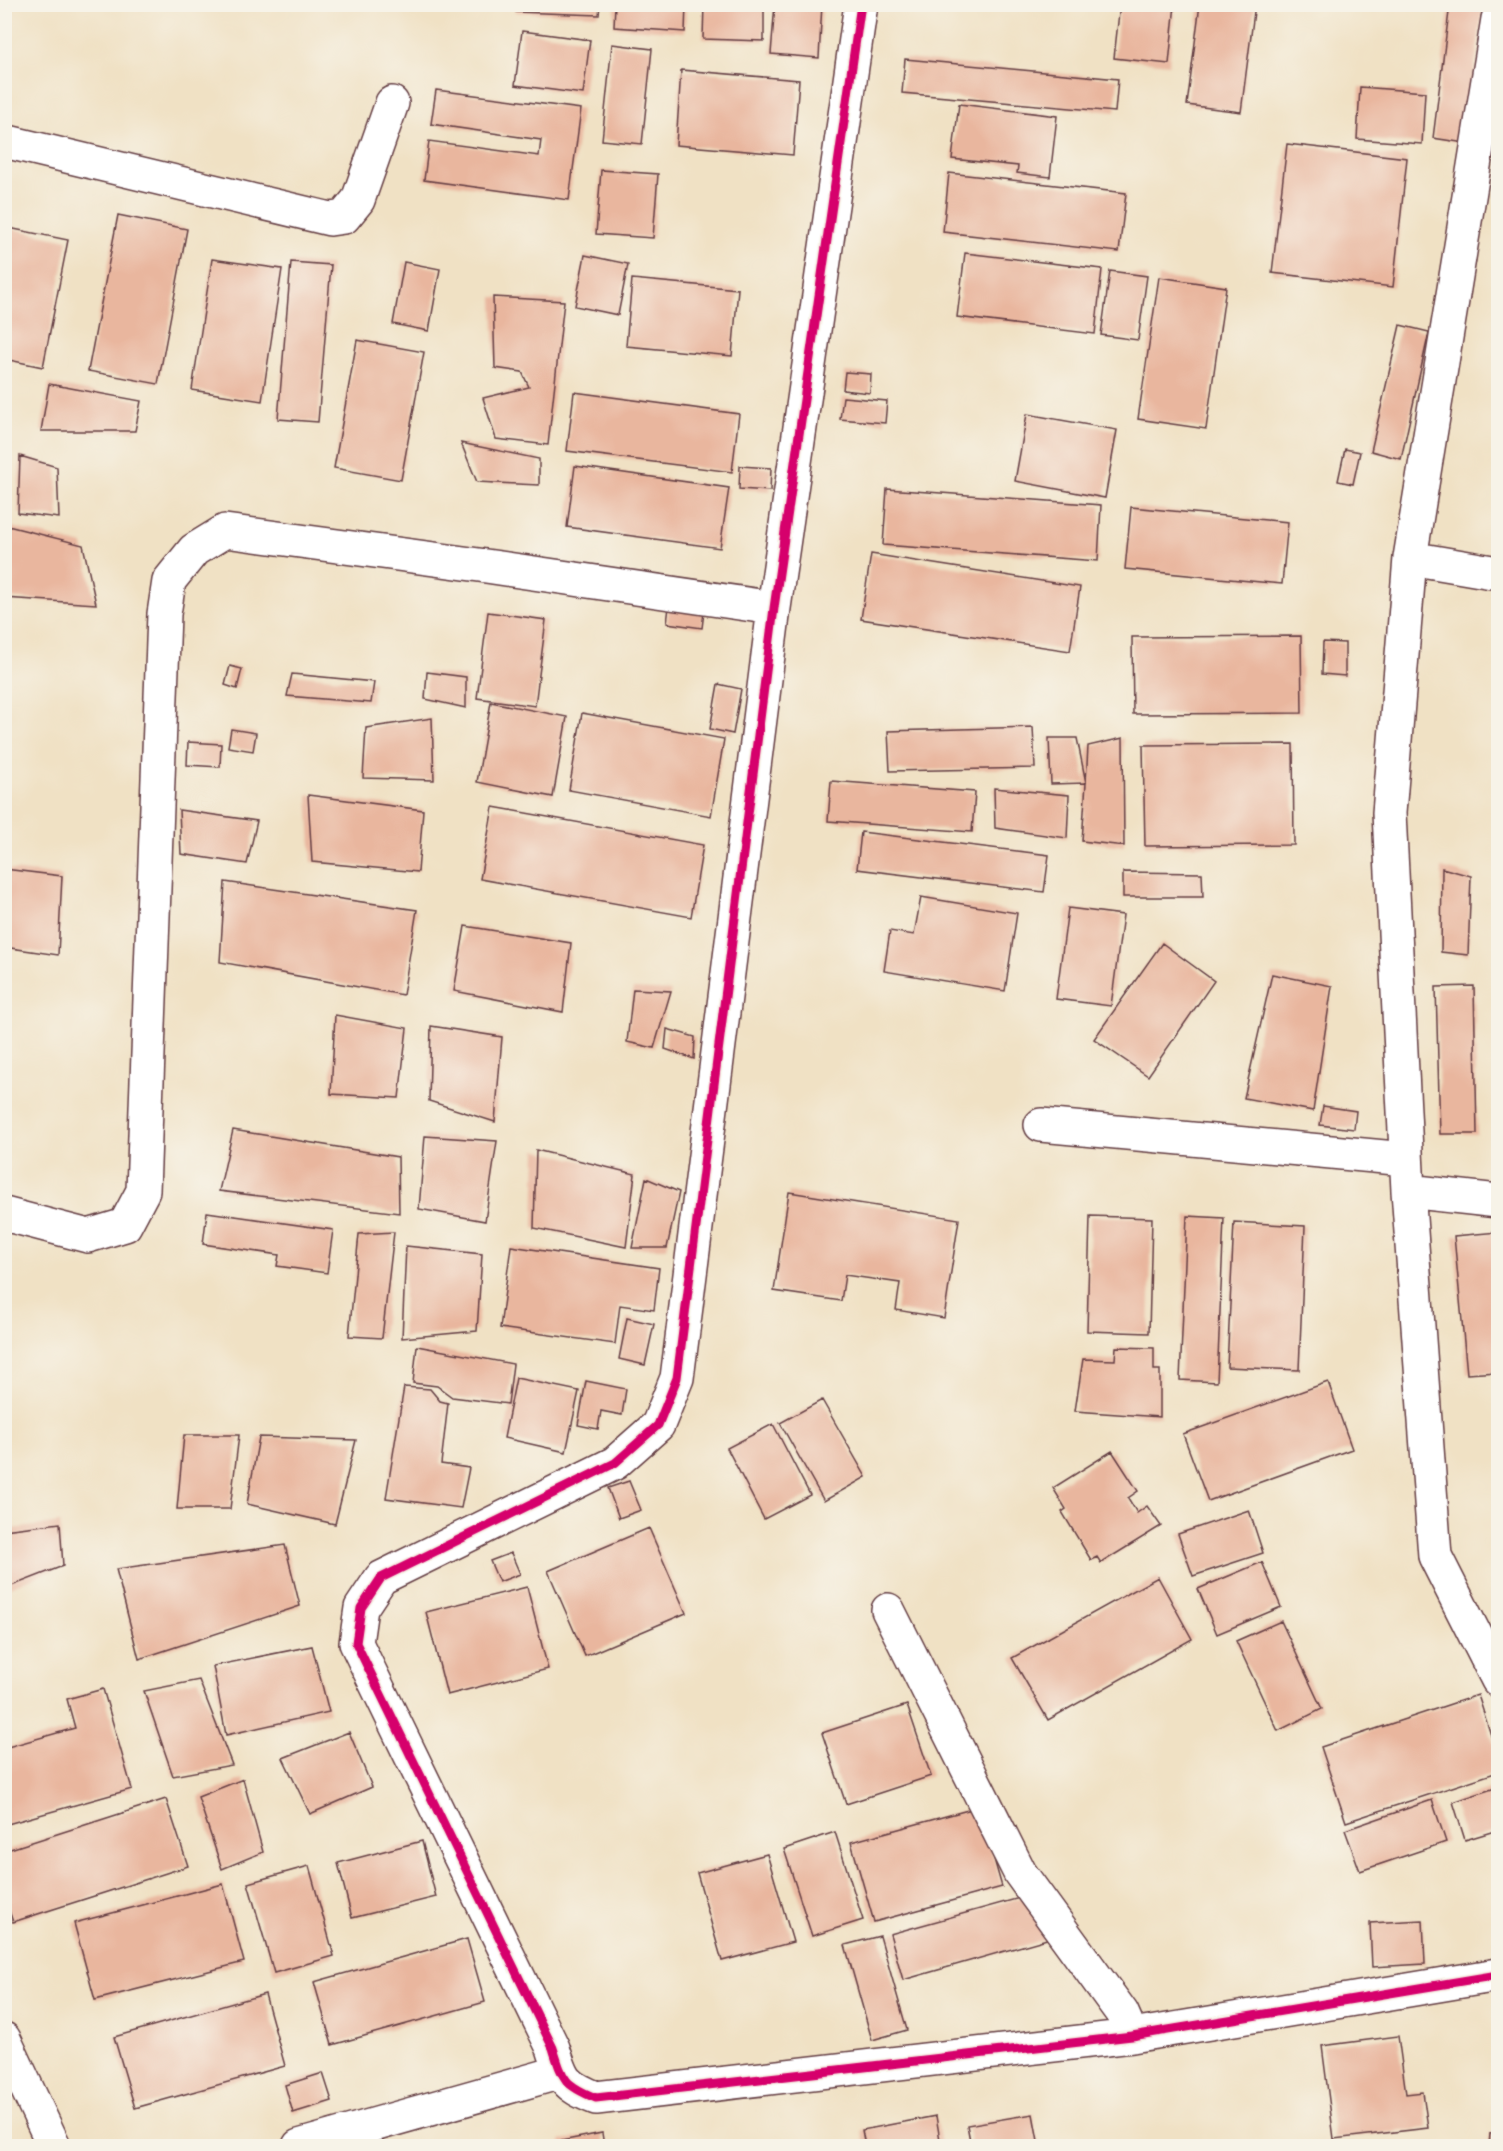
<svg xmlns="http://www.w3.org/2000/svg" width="1503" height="2151" font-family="Kalam,sans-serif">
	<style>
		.building { fill: #e9b69e }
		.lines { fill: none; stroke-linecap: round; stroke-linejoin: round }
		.street-casing { stroke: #633c42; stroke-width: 36 }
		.street { stroke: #fff; stroke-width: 33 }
		.cycleway-casing { stroke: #f7f3e8; stroke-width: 13 }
		.cycleway { stroke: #d6006c; stroke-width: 9 }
	</style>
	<rect width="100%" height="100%" fill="#f7f3e8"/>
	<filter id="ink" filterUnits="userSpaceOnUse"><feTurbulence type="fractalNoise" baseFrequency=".0167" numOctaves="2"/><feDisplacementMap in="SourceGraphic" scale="12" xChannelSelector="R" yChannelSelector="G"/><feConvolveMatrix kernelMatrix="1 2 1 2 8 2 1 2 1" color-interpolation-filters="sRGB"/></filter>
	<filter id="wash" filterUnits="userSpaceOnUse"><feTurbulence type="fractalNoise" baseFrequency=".008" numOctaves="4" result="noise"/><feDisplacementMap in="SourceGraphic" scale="24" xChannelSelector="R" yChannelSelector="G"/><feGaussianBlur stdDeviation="1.35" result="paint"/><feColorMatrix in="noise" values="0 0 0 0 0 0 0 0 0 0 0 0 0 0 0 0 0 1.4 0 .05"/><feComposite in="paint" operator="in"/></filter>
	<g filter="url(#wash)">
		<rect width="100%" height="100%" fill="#f0e1c4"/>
		<g id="blocks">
			<path class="building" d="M516,4H600L599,15L516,12Z
				M615,4H686L685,32L614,27Z
				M704,4H764V41L703,39Z
				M775,4H822L819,58L771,54Z
				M1120,4H1175L1169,64L1114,58Z
				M1200,4H1255L1241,112L1187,105Z
				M1450,4H1483L1465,143L1433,138Z
				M522,31L590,40L583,94L515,85Z
				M612,44L652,49L642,144L602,140Z
				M905,59L1118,79L1115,112L902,93Z
				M681,70L799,80L793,155L676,145Z
				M1360,87L1425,92L1422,144L1357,139Z
				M436,90L581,109L569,200L424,180L429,141L539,156L541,140L431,124Z
				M959,104L1057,116L1050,177L1017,173L1018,166L952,159Z
				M1287,144L1407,158L1393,287L1272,273Z
				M601,170L658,174L653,238L596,234Z
				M949,173L1126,193L1119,252L943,232Z
				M118,215L187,229L158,384L88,371Z
				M4,227L68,240L43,367L4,359Z
				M965,253L1102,269L1095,334L957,317Z
				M585,255L628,264L618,315L575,306Z
				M212,259L282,269L262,401L192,390Z
				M291,262L331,265L318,422L278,419Z
				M404,262L440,269L429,331L393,324Z
				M1110,271L1147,276L1138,340L1101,335Z
				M1159,277L1226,287L1206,429L1138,419Z
				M632,279L738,289L732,356L626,346Z
				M493,297L564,301L548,445L496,439L483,398L529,387L522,372L495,368Z
				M1400,325L1429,332L1401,459L1371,451Z
				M357,340L424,352L401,480L334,468Z
				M845,372L871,374L870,393L843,390Z
				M49,384L141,401L135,431H41Z
				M574,392L739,414L732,472L567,451Z
				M843,397L887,401L885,423L840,419Z
				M1027,414L1117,430L1105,498L1015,481Z
				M461,443L539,459V485L477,482Z
				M1345,449L1360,452L1353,484L1338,481Z
				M20,456L57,467L59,518L18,513Z
				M575,466L729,488L720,548L567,527Z
				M740,466L771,468L770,491L739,489Z
				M887,489L1101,505L1098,561L883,545Z
				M1131,507L1288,522L1282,584L1125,569Z
				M4,525L83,545L96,604L4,598Z
				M871,554L1080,587L1070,651L861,619Z
				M669,607L704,612L702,628L667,623Z
				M488,612L546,620L535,706L477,698Z
				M1301,636L1302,713L1133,714L1132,637Z
				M1323,642L1345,643V676L1322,674Z
				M230,666L242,669L237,689L225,685Z
				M427,672L466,677V708L425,699Z
				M292,674L374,682L371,703L287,696Z
				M718,684L741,689L733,734L710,729Z
				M491,702L567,717L553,797L477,782Z
				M582,713L724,739L711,816L569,790Z
				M432,718L434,780L363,778L366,728Z
				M1033,727L1035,768L890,771L888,731Z
				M231,729L256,733L253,751L228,747Z
				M1049,738H1077L1086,783L1088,746L1123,738L1124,846L1082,841L1086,783L1051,784Z
				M188,742L221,744L220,767L187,765Z
				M1293,744L1294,845L1145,846L1143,745Z
				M831,781L975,792L972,832L828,821Z
				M994,788L1069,795L1067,838L995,828Z
				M308,795L423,810L418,872L312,862Z
				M493,807L703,845L691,917L480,879Z
				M179,810L257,821L247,864L181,854Z
				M861,832L1049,855L1044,892L857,869Z
				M1442,868L1471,876L1468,955L1441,952Z
				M4,869L62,876L58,955L4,947Z
				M1123,872L1202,873L1203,897H1123Z
				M225,882L417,910L403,995L220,962Z
				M921,897L1017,913L1005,991L884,971L890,931L914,935Z
				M1068,908L1123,915L1111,1006L1056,999Z
				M465,926L571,943L563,1012L454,991Z
				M1162,943L1214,981L1148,1076L1094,1039Z
				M1272,974L1332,986L1313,1111L1244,1098Z
				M1474,986L1477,1134H1440L1436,987Z
				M633,989L671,991L654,1048L627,1042Z
				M335,1015L407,1028L399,1098L331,1094Z
				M431,1026L502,1037L495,1122L429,1101Z
				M667,1029L695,1037L694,1059L665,1049Z
				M1323,1106L1356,1111L1354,1129L1320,1125Z
				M233,1130L398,1157L399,1213L219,1191Z
				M425,1136L497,1141L485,1221L419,1209Z
				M536,1150L635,1174L626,1247L534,1228Z
				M646,1178L679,1192L667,1248H632Z
				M789,1192L959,1219L944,1318L896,1310L900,1283L845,1275L841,1301L774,1291Z
				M207,1212L333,1230L327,1273L277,1266L279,1255L203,1244Z
				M1090,1216L1152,1218L1149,1333L1087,1331Z
				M1187,1216L1224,1218L1217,1382L1180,1380Z
				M1234,1222L1305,1226L1299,1370L1227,1367Z
				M394,1232L382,1338L349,1336L359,1234Z
				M1498,1232V1372L1467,1374L1454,1236Z
				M406,1246L482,1254L477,1331L402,1338Z
				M511,1246L659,1268L654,1310L620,1305L615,1344L500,1328Z
				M627,1318L654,1324L645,1365L619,1359Z
				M417,1346L513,1364L508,1404L452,1397L437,1386L413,1383Z
				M1116,1347L1154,1348V1370H1160V1417L1075,1411L1083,1359L1115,1360Z
				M516,1378L579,1391L566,1452L504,1438Z
				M586,1381L626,1389L622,1415L601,1411L598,1429L578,1425Z
				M1328,1382L1352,1449L1208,1501L1183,1434Z
				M404,1387L430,1389L440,1401L448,1403L441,1464L469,1468L461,1508L386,1498Z
				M822,1400L866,1477L824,1501L780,1423Z
				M773,1424L810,1495L764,1519L727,1448Z
				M184,1435H239L230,1509H177Z
				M259,1437L356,1440L335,1524L247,1504Z
				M1112,1451L1138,1491L1128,1498L1137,1513L1147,1506L1161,1526L1101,1563L1097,1557L1091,1560L1062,1512L1066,1509L1053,1488Z
				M629,1481L641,1510L619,1518L608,1488Z
				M1249,1510L1263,1553L1193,1576L1178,1534Z
				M60,1523L63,1566L4,1589V1530Z
				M649,1528L686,1613L585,1656L548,1571Z
				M285,1545L300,1606L139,1659L116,1569Z
				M511,1553L520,1574L499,1582L490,1561Z
				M1262,1562L1281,1607L1217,1634L1198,1589Z
				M1158,1577L1192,1639L1048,1720L1012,1658Z
				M527,1587L548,1669L447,1695L426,1612Z
				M1281,1621L1322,1709L1278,1731L1236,1641Z
				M312,1646L329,1712L226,1735L213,1666Z
				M199,1680L232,1765L173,1776L144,1691Z
				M103,1689L132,1789L4,1825V1748L75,1728L67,1699Z
				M1478,1695L1498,1757V1772L1346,1822L1321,1747Z
				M907,1705L931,1776L846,1804L822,1733Z
				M349,1732L372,1787L310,1814L283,1758Z
				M243,1779L263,1852L222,1869L198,1797Z
				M1498,1787V1830L1465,1840L1453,1802Z
				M166,1799L188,1866L13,1922L4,1896V1851Z
				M1432,1800L1446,1842L1360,1871L1345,1830Z
				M979,1807L1002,1887L874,1922L851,1842Z
				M835,1832L863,1920L812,1936L784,1849Z
				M422,1841L436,1897L352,1918L338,1863Z
				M767,1854L793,1942L722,1961L697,1873Z
				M309,1866L334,1956L274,1973L248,1883Z
				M223,1884L244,1962L95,2000L74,1923Z
				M1034,1894L1047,1939L903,1980L890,1934Z
				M1423,1920L1425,1964L1372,1967L1370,1923Z
				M880,1936L907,2030L872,2040L845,1945Z
				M467,1939L485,2002L332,2045L314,1982Z
				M265,1994L285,2066L135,2108L114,2037Z
				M1398,2036L1406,2094L1423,2092L1428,2128L1334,2139L1322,2046Z
				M323,2073L332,2101L293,2113L285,2085Z
				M1033,2114L1039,2146H971L967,2125Z
				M936,2116L941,2146H865L862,2130Z
				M602,2133L604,2146H562L561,2141Z
				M1490,2133L1498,2134V2146H1489Z"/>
		</g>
	</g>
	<g filter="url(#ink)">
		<use href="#blocks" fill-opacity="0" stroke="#633c42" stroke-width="1.5"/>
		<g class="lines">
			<g class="street-casing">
				<path id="street" d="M861,4L774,608L677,1378L658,1425L615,1463L381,1578L361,1608L356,1643L553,2048C563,2080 564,2085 596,2098L1132,2036L1498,1975
					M1498,19L1410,558L1389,813L1408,1191L1435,1556L1498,1680
					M4,141L330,219L344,217L358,200L392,103
					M1410,558L1498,573
					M1041,1125L1406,1159
					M1408,1191L1498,1201
					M4,1214L88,1236L125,1225L143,1191L164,614L169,581L194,550L225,531L479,565L774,608
					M888,1610L1020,1873L1122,2013L1132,2036
					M4,2039L54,2146
					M299,2146L561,2072"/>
			</g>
			<use href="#street" class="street"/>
			<g class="cycleway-casing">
				<path id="cycleway" d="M861,4L774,608L677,1378L658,1425L615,1463L381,1578L361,1608L356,1643L553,2048C563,2080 564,2085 596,2098L1132,2036L1498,1975"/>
			</g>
			<use href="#cycleway" class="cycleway"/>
		</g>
	</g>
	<rect width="1503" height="2151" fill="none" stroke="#f7f3e8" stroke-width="24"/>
</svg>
